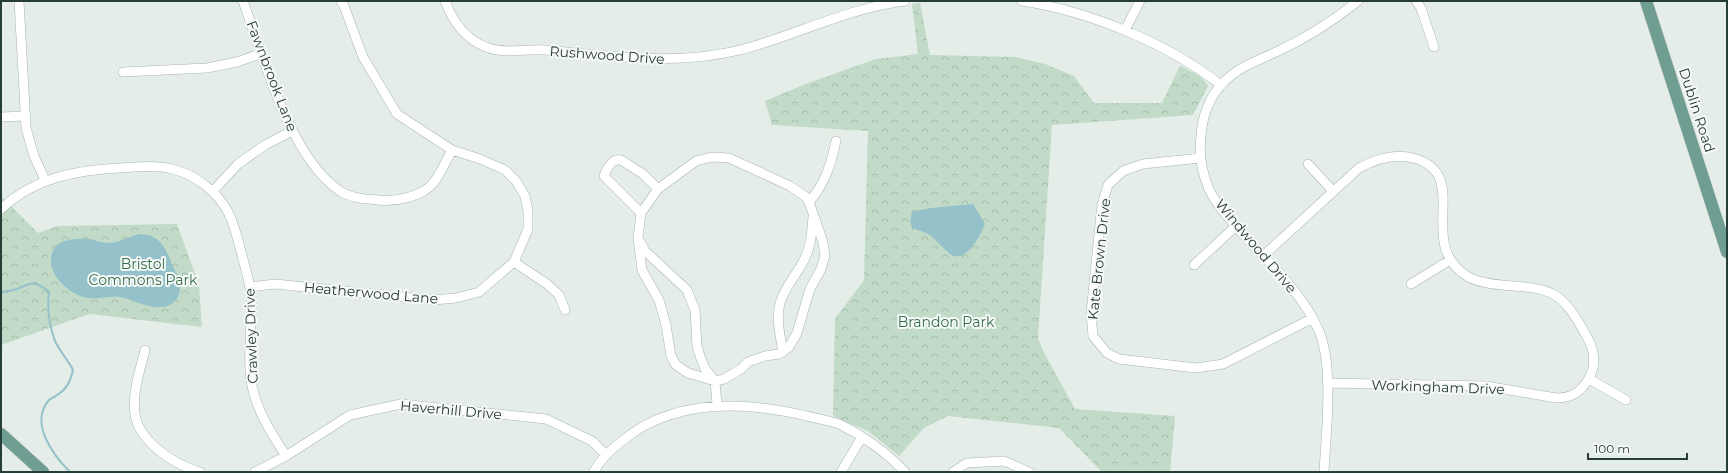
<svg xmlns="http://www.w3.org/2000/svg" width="1728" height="473" font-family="Montserrat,sans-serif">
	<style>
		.park { fill: url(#park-crowns) }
		.water { fill: #95c2ca }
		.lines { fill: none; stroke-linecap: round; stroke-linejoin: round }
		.stream { stroke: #95c2ca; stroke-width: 2 }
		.minor-casing { stroke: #a8b5b0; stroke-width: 10 }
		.major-casing { stroke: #c3c9c7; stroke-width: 13 }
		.minor { stroke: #fff; stroke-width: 9 }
		.major { stroke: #6f9d91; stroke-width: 12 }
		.labels { text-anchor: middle; stroke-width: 4; stroke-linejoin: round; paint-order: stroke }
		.street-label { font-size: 14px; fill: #273d37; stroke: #f6f9f8 }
		.park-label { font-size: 14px; fill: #356f4c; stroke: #f6f9f8 }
	</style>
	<defs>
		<pattern id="park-crowns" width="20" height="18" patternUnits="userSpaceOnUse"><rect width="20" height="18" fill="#c1dbc8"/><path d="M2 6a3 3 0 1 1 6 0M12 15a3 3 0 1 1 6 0" fill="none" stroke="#a6bdac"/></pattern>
	</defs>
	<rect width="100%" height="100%" fill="#e5ede9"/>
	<path class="park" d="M920,3L930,55L1015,57L1045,64L1074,76L1094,103H1162L1180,66C1190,71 1203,75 1208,86L1193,115L1052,125L1038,338L1043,351L1075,409L1175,416L1170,472H1102L1059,428L948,416L924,428L899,456L868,431L833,416L835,319L864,280L868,131L772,125L765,101L808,83L876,59L918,54L912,4Z
		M1,196L38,233L57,226L177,224L199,285L202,327L89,314L1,345Z"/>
	<path class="water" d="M973,204L985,224C981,234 968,260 954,256C948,254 936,240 930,235C925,232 918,230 912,228L910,221L912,212L931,208Z
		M140,234C159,235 165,246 171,262C174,269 181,280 180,288C180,305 163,310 149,306C139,304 130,299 120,297C110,296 99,299 89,298C68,296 39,268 56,246C62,239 81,238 90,239C96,240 102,243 108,243C119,243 130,236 140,234Z"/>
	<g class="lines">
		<path class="stream" d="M1,292C6,291 13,291 17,289C32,282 35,280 49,292C47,308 49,325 55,341C59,350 68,360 73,370C71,380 66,390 57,395C55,397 51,398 49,400C29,423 53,455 70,472"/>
		<g class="minor-casing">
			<path id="minor" d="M19,1L26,128L34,156L45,180
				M243,1C263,56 290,158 340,191C350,198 366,199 378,200C395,202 423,197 434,182C441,173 446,161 452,150
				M445,1C456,30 476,51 509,51C521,51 533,49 545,50C611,56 675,66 740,50C795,36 847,8 905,1
				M1022,1C1089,11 1167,43 1221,85
				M1416,1L1421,8L1434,47
				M1125,30L1140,1
				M123,72L207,68L237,62L262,53
				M1,117L26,116
				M1201,158L1143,164L1123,171L1108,185L1102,205L1091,313L1093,336L1107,353L1119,359L1196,368L1223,364L1313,318
				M1308,164L1333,191
				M213,191L238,164L265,145L292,131
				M809,202C825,184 831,164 836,141
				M1,209C34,178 76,170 120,168C137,167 155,165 172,169C195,174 219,193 229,214C235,226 238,241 242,255C245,268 250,282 251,296C253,324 247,353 251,380C255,408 271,433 286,456
				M641,213L604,176C607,168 612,158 621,160L643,174L658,189
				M638,238L642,270L659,300L666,325L671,356L676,365L688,373L715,381L724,379L741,369L748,362L765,356L779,354L789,347L797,333L810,289L821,269L825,256L823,242L809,202L806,197L790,186L729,158L712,157L696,161L658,189L641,213L638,238L645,251L687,290L695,310L697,346L700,356L705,369L715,381L717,405
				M1263,256L1359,168C1376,159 1394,153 1413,158C1474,174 1414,243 1467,276C1476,282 1491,284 1502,285C1553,289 1560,289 1586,335C1595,350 1597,365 1588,380C1580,393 1571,398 1556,398L1486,386L1327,383
				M514,262L547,284L559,295L565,310
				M1194,265L1236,226
				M1411,284L1450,260
				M250,287L275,284L433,300L456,298L479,292L514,262L528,229V211L525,196L516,181L505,170L480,159L452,150L397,114L363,57L344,6L341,1
				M145,350C140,370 132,393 135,414C139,442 175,465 200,472
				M783,352C780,335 776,319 780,303C785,287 797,274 804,260C811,247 812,231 813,217
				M1589,379L1626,400
				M255,472L286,456L350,415L401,404L546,419L592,441L606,455
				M594,472C600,459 611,450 622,441C674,398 744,401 807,416C817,419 829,420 839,424C864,436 886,452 905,472
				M841,472L862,437
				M953,472L967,463L1004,461L1029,472
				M1324,472C1326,433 1334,366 1319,331C1302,292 1269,263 1241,232C1230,219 1216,205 1209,189C1202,173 1199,153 1201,136C1202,118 1209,97 1222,84C1237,67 1257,61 1276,52C1305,39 1333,21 1358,1"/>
		</g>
		<g class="major-casing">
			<path id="major" d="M1646,1L1727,252
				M1,434L43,472"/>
		</g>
		<use href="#minor" class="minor"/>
		<use href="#major" class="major"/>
	</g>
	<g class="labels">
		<g class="street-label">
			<text transform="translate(607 55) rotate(4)" y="5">Rushwood Drive</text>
			<text transform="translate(272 76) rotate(69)" y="5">Fawnbrook Lane</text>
			<text transform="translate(1697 110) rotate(72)" y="5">Dublin Road</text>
			<text transform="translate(1256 246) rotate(50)" y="5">Windwood Drive</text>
			<text transform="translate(1099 259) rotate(-84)" y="5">Kate Brown Drive</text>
			<text transform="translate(371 293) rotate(5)" y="5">Heatherwood Lane</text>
			<text transform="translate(251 336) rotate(-92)" y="5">Crawley Drive</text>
			<text transform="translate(1438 387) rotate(2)" y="5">Workingham Drive</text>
			<text transform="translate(451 410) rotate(5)" y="5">Haverhill Drive</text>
		</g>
		<g class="park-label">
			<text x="143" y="269">Bristol<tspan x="143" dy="16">Commons Park</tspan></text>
			<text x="946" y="327">Brandon Park</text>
		</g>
	</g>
	<rect width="1728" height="473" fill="none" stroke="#273d37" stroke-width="4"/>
	<path d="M1588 453v6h99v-6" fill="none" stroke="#273d37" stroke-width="2"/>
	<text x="1594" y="453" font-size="12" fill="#273d37" stroke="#f6f9f8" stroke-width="3" paint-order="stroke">100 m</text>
</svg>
